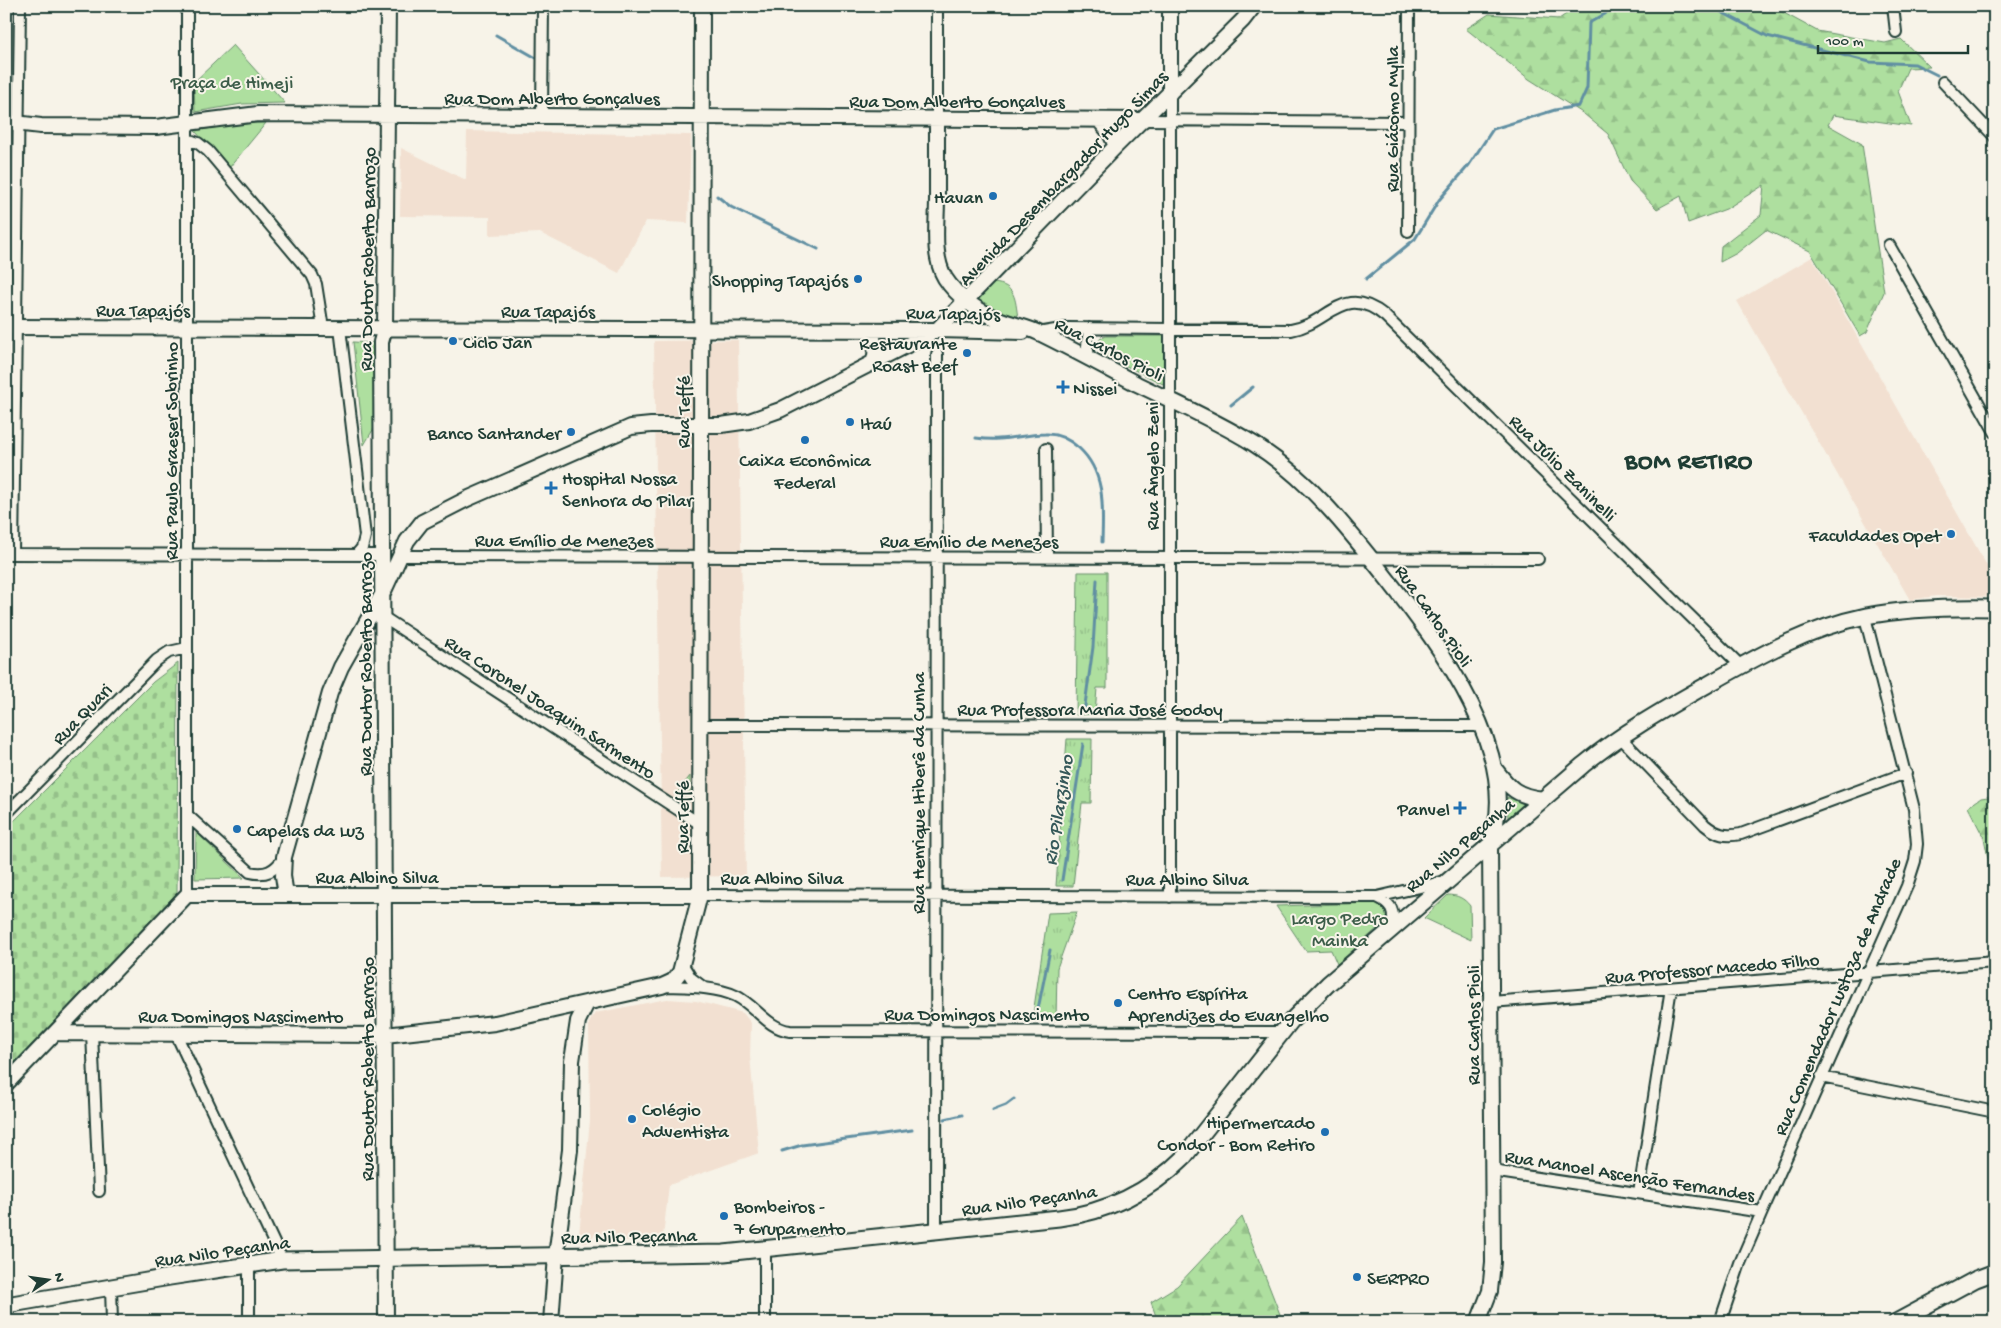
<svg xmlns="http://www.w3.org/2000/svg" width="2001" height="1328" font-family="'Gochi Hand',sans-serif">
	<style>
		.built { fill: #f2e0d1 }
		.grass { fill: url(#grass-tufts); stroke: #668e6a }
		.forest { fill: url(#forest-firs); stroke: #668e6a }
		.cemetery { fill: url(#cemetery-stones); stroke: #668e6a }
		.park { fill: #aedf9f; stroke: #668e6a }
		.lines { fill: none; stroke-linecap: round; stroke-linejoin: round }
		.stream { stroke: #618fa2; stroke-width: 3 }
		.street-casing { stroke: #1f3d34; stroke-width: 14 }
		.secondary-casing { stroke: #1f3d34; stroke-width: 18 }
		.primary-casing { stroke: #1f3d34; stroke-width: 19 }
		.street { stroke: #f7f3e8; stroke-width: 10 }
		.secondary { stroke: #f7f3e8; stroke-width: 14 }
		.primary { stroke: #f7f3e8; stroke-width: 15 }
		.poi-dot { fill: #1f6fb2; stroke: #f7f3e8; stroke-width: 2 }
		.labels { text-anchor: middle; stroke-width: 4; stroke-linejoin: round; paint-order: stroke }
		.park-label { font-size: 19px; fill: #3c5d49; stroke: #f7f3e8 }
		.street-label { font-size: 19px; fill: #1f3d34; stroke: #f7f3e8 }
		.poi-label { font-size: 19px; fill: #1f3d34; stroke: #f7f3e8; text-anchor: start }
		.water-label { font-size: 20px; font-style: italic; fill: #355859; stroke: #f7f3e8 }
		.district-label { font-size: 24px; font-weight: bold; letter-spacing: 1px; fill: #1f3d34; stroke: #f7f3e8 }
	</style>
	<defs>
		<pattern id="grass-tufts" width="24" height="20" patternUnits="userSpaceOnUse" patternTransform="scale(1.25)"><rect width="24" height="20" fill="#aedf9f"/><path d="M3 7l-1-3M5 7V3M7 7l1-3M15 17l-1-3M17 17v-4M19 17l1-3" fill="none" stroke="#95c08a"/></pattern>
		<pattern id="forest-firs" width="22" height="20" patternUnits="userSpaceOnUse" patternTransform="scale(1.25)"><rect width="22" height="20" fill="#aedf9f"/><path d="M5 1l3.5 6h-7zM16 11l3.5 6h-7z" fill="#95c08a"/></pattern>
		<pattern id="cemetery-stones" width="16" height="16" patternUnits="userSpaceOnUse" patternTransform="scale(1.25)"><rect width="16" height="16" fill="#aedf9f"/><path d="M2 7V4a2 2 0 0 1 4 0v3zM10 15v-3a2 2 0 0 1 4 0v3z" fill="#95c08a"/></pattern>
	</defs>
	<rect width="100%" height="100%" fill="#f7f3e8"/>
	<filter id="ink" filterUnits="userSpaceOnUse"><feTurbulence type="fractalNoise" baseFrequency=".02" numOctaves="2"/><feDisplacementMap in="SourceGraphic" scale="10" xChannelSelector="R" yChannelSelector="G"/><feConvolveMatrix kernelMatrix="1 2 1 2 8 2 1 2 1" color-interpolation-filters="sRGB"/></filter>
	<g filter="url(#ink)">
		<path class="built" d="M467,131L691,135L688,223L646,221L619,273L540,233L490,235V217L400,216L401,148L466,180Z
			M1812,257L1995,580V597L1936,596L1910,600L1737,301Z
			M738,340L746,876L662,877L654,341Z
			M667,999L696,1001L743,1013L751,1023L750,1056L759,1153L669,1185L663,1237L615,1242L609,1234H595L587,1243L583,1242L579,1235L590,1120L589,1023L595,1013Z"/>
		<path class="grass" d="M1078,572H1107V688H1097L1095,714L1076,715Z
			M1067,739H1092L1091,803H1082L1073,886H1056Z
			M1077,912L1057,968L1056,1020L1032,1021L1048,913Z"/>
		<path class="forest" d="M1578,6H1771L1817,31L1885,43L1901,39L1930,67L1908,68L1898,91L1911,126L1833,115L1828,125L1862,144L1884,292L1867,332L1860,336L1810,251L1766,230L1737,253L1720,262L1721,246L1761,215L1764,185L1726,209L1688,223L1681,196L1657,209L1630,181L1608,134L1584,114L1529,79L1466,29L1489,14L1559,19Z
			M1995,796V870L1990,868L1984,838L1968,807L1981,798Z
			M1242,1217L1283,1322H1158L1151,1302L1177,1286Z"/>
		<path class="cemetery" d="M178,663L177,893L6,1071V829L153,682Z"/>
		<path class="park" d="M233,45L285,103L242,104L195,112L194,82Z
			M266,123L229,168L195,131L237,124Z
			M993,283C1016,285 1015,299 1018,318L1006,316L975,302Z
			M1106,336H1165V385L1102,354L1098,344L1100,339Z
			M353,342L373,343L374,428L364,445Z
			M690,776V802L677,793Z
			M1507,797L1526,805L1508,819Z
			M196,832L244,878L195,879Z
			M1448,895C1457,895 1464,898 1470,906L1471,940L1424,918Z
			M1377,903C1387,906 1388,910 1387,920L1337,964L1331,950L1306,951L1276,906Z"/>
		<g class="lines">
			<path class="stream" d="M1710,6L1767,36L1870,62L1915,64L1937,75
				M496,35L538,59
				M717,196L731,207L818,249
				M1366,279L1415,239L1439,200L1469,165L1493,129L1555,110L1579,106L1587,88L1589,23L1605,14L1611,6
				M1231,405L1253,387
				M976,438C1003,442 1019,435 1045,434C1058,433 1070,440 1079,448C1106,473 1103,508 1102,542
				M1084,712L1093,647L1097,580
				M1062,880L1083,744
				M1037,1014L1050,950
				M993,1110L1006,1105L1014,1099
				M945,1119L962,1115
				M782,1151L802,1145L912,1130"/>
			<g class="street-casing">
				<path id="street" d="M1893,6L1896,32
					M1943,82L1995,137
					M542,116L543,6
					M937,119V6
					M1143,120L1408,122
					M187,139L198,143L208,151L312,275L316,284L323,328
					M1408,231L1409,6
					M1889,245L1995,432
					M340,328L365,536L362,548L356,555
					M1089,328L1087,346L1090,360
					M1038,333L1067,328L1291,330C1329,324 1343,282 1385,316L1741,666
					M1046,449L1047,557
					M7,554L383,555
					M13,554L20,6
					M400,556L1538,559
					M383,617L700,824
					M700,725L1480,726
					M1620,737L1705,825C1717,835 1726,837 1741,834L1906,773
					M6,814L157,660L169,652L187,648
					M187,815L250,872C266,876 274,871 284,858
					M187,895V6
					M700,895L1377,897L1446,881
					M1170,897V93
					M1377,897C1392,904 1395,911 1392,927
					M683,965L691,978L703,987
					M663,986C687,987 714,986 736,996C756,1006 767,1028 790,1031L1282,1032
					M1491,1002L1995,962
					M92,1033L99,1191
					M176,1034L282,1260
					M1821,1077L1995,1112
					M1492,1171L1762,1212
					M1639,1193L1671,988
					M936,1232L937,354
					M111,1287L112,1322
					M249,1322V1265
					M765,1322V1250
					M1720,1322L1740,1263L1762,1212L1907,886L1915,861L1917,844L1914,809L1865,617"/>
			</g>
			<g class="secondary-casing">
				<path id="secondary" d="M1170,93V6
					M937,119C937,145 937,172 937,199C937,224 932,256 945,278C957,297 980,313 1001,320C1014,325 1027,327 1039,333C1072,349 1105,367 1137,384C1176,403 1217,421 1254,444C1308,478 1349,530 1388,580C1440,646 1524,757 1490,845L1493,1262L1490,1291L1478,1322
					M1099,120L1110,133L1116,146
					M6,122L41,126L156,127L258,114L1143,120
					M6,327L937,330L1023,332
					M866,330C876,339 878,350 873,363
					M1495,769C1510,789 1517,796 1543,799
					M286,895L283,876L284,857L330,693L341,667L383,593L407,541L422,522L467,499L631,427L651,425H721L749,421L780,410L937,330L1116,146L1243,20L1254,6
					M55,1033L385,1035L495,1023L662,986L673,981L680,972L700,895L702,6
					M6,1084L187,895H700
					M386,1322L381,342L385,328L388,6
					M551,1322L556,1256L570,1150L572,1061L578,1021L587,1003"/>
			</g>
			<g class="primary-casing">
				<path id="primary" d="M6,1305L170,1277L282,1260L724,1253L1059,1218C1109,1212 1149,1192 1184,1157L1291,1021L1328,984L1583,765C1621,734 1664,709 1707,685C1758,656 1808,628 1866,616C1909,608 1952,607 1995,608
					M1896,1322L1976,1279L1995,1272"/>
			</g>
			<use href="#street" class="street"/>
			<use href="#secondary" class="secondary"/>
			<use href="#primary" class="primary"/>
		</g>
	</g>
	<g class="poi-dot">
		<circle cx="993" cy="196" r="5"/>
		<circle cx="858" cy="279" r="5"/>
		<circle cx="453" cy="341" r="5"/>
		<circle cx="967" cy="353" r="5"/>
		<path d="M1060.5 379.5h5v5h5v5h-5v5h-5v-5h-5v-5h5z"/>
		<circle cx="850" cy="422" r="5"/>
		<circle cx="571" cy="432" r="5"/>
		<circle cx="805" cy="440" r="5"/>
		<path d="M548.5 480.5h5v5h5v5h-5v5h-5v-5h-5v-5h5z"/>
		<circle cx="1951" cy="534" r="5"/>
		<path d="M1457.5 800.5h5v5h5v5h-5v5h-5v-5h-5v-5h5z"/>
		<circle cx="237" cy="829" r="5"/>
		<circle cx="1118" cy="1003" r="5"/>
		<circle cx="632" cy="1119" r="5"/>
		<circle cx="1325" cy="1132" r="5"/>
		<circle cx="724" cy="1216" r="5"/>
		<circle cx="1357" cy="1277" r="5"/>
	</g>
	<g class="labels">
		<g class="park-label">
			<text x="232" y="88">Praça de Himeji</text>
			<text x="1340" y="924">Largo Pedro<tspan x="1340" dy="22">Mainka</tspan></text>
		</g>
		<g class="street-label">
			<text x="552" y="104">Rua Dom Alberto Gonçalves</text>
			<text x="957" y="107">Rua Dom Alberto Gonçalves</text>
			<text transform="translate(1391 119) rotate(-90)" y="7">Rua Giácomo Mylla</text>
			<text transform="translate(1062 177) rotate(-46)" y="7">Avenida Desembargador Hugo Simas</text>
			<text transform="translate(366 259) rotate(-89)" y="7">Rua Doutor Roberto Barrozo</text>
			<text x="143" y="316">Rua Tapajós</text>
			<text x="548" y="317">Rua Tapajós</text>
			<text transform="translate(953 312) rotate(1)" y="7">Rua Tapajós</text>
			<text transform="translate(1110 348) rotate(27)" y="7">Rua Carlos Pioli</text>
			<text transform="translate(682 412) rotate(-90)" y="7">Rua Teffé</text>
			<text transform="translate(170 451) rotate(-90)" y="7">Rua Paulo Graeser Sobrinho</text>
			<text transform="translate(1151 466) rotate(-90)" y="7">Rua Ângelo Zeni</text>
			<text transform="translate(1564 467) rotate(45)" y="7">Rua Júlio Zaninelli</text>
			<text x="564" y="546">Rua Emílio de Menezes</text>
			<text x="969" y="547">Rua Emílio de Menezes</text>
			<text transform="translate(1435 615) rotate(55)" y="7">Rua Carlos Pioli</text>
			<text transform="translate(364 664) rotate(-90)" y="7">Rua Doutor Roberto Barrozo</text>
			<text transform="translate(551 706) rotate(33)" y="7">Rua Coronel Joaquim Sarmento</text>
			<text x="1090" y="715">Rua Professora Maria José Godoy</text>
			<text transform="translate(81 713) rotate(-46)" y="7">Rua Quari</text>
			<text transform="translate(917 793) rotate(-90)" y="7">Rua Henrique Itiberê da Cunha</text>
			<text transform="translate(681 817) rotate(-90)" y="7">Rua Teffé</text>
			<text transform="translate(1459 844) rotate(-40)" y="7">Rua Nilo Peçanha</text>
			<text x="377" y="883">Rua Albino Silva</text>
			<text x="782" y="884">Rua Albino Silva</text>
			<text x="1187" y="885">Rua Albino Silva</text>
			<text transform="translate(1712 967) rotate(-5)" y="7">Rua Professor Macedo Filho</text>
			<text transform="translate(1836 996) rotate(-67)" y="7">Rua Comendador Lustoza de Andrade</text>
			<text x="987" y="1020">Rua Domingos Nascimento</text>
			<text x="241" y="1022">Rua Domingos Nascimento</text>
			<text transform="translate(1472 1025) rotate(-90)" y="7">Rua Carlos Pioli</text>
			<text transform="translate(366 1069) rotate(-90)" y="7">Rua Doutor Roberto Barrozo</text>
			<text transform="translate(1630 1174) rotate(9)" y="7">Rua Manoel Ascenção Fernandes</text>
			<text transform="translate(1029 1199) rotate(-8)" y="7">Rua Nilo Peçanha</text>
			<text transform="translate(629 1235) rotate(-1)" y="7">Rua Nilo Peçanha</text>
			<text transform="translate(222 1250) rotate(-8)" y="7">Rua Nilo Peçanha</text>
		</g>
		<g class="poi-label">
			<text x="983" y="203" text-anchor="end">Havan</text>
			<text x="848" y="286" text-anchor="end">Shopping Tapajós</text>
			<text x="463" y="348">Ciclo Jan</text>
			<text x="957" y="349" text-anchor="end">Restaurante<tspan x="957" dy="22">Roast Beef</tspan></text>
			<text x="1073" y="394">Nissei</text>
			<text x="860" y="429">Itaú</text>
			<text x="561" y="439" text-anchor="end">Banco Santander</text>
			<text x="805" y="466" text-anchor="middle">Caixa Econômica<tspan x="805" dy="22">Federal</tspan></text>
			<text x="562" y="484">Hospital Nossa<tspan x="562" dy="22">Senhora do Pilar</tspan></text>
			<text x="1941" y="541" text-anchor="end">Faculdades Opet</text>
			<text x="1450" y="815" text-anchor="end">Panvel</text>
			<text x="247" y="836">Capelas da Luz</text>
			<text x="1128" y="999">Centro Espírita<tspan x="1128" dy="22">Aprendizes do Evangelho</tspan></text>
			<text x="642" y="1115">Colégio<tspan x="642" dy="22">Adventista</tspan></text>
			<text x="1315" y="1128" text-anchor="end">Hipermercado<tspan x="1315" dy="22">Condor - Bom Retiro</tspan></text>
			<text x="734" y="1212">Bombeiros -<tspan x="734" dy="22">7 Grupamento</tspan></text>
			<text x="1367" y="1284">SERPRO</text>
		</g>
		<g class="water-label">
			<text transform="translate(1057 810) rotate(-81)" y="7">Rio Pilarzinho</text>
		</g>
		<g class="district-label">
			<text x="1689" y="468">BOM RETIRO</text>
		</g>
	</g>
	<rect width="2001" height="1328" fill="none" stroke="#f7f3e8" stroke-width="25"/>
	<rect x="12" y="12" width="1976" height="1303" fill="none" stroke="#1f3d34" stroke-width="2" filter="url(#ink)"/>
	<g transform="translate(48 1280) rotate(77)" stroke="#f7f3e8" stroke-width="4" paint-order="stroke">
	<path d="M0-4L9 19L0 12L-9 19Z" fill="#1f3d34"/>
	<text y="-8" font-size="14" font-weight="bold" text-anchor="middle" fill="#1f3d34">N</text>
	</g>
	<path d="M1818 45v8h150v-8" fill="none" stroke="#1f3d34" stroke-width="2.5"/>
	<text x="1826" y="45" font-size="15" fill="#1f3d34" stroke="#f7f3e8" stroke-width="4" paint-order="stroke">100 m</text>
</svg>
